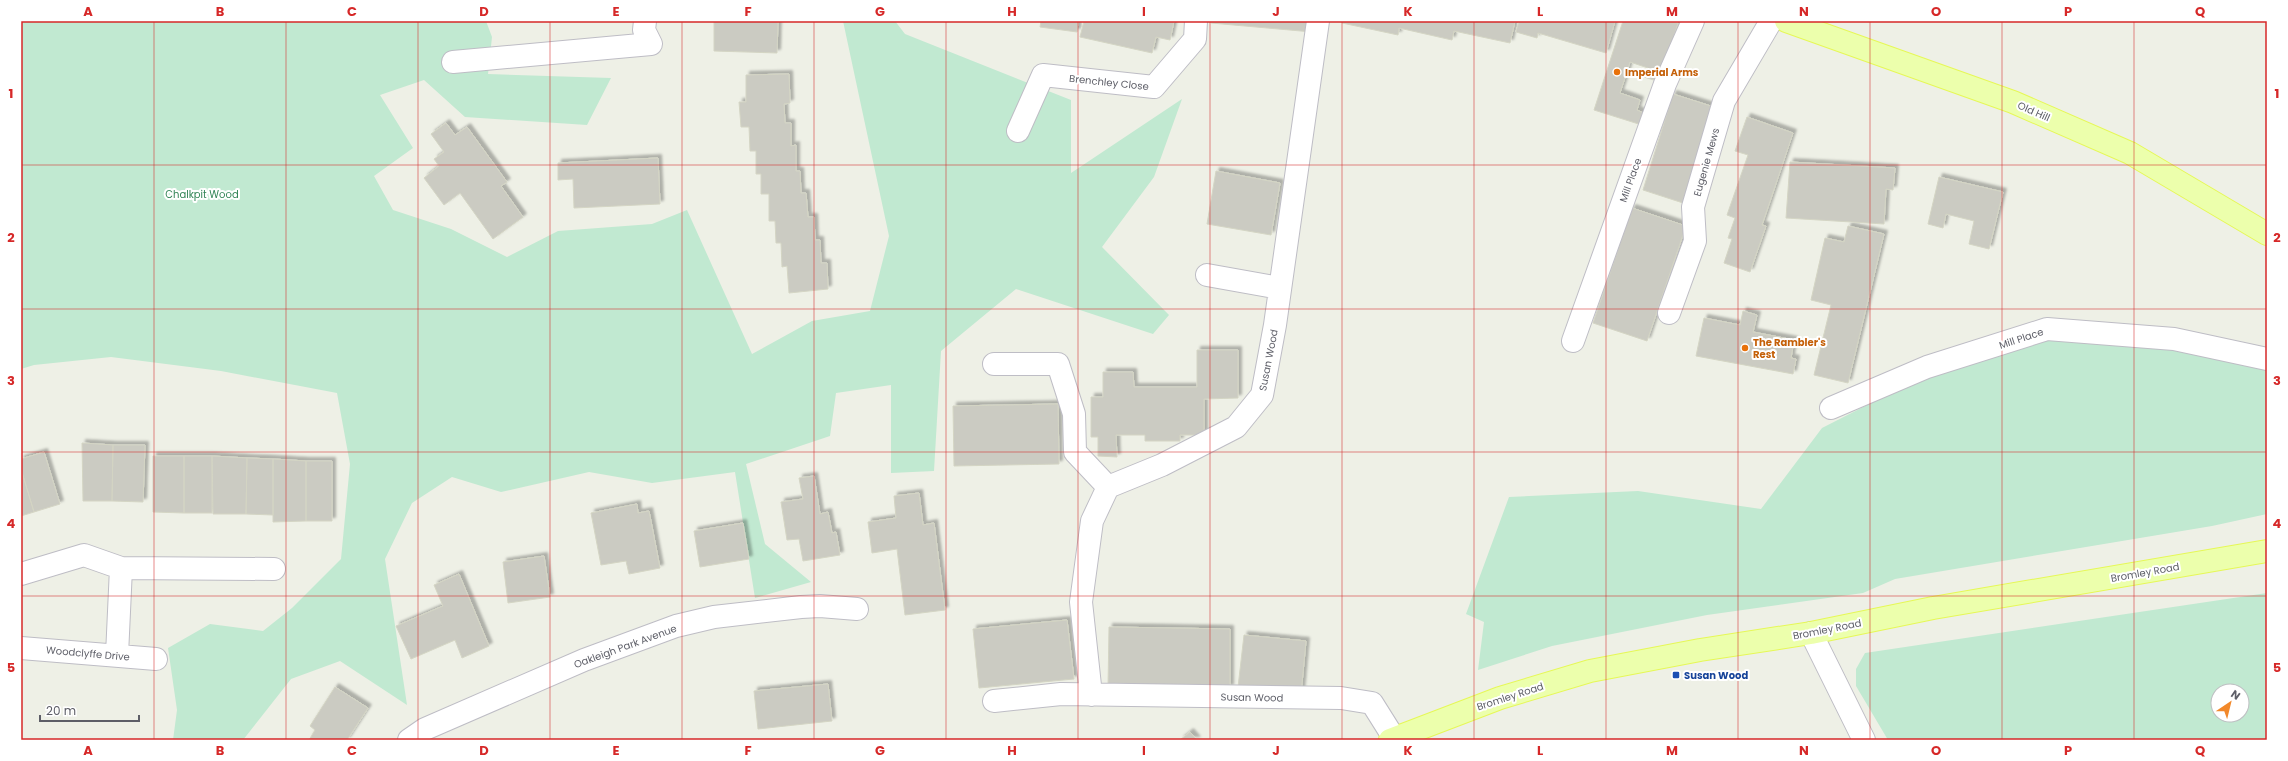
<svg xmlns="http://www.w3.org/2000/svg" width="2288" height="761" font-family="Poppins,sans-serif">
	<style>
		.green { fill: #c1e9d1; fill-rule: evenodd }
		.building { fill: #cbcbc2; stroke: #d4d5c4; filter: url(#shadow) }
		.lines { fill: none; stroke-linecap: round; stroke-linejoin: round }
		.minor-casing { stroke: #bebdc5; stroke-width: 24 }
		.major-casing { stroke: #e6f857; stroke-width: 24 }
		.minor { stroke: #fff; stroke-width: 22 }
		.major { stroke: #ecffac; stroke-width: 22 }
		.grid { fill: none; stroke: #d62828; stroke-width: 1; stroke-opacity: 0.55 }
		.food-dot { fill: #e8710a; stroke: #fff; stroke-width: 1.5 }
		.transit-dot { fill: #1a4fb4; stroke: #fff; stroke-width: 1.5 }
		.labels { text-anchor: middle; stroke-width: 4; stroke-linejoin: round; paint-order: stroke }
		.food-label { font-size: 10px; font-weight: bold; fill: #c56008; stroke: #fff; text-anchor: start }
		.street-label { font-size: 10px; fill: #5d5e67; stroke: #fff }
		.park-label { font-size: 10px; fill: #308354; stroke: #fff }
		.transit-label { font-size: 10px; font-weight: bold; fill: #164399; stroke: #fff; text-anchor: start }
		.neatline { fill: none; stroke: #d62828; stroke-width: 1.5 }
		.grid-label { font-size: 13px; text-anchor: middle; font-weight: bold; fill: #d62828 }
	</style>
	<defs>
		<filter id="shadow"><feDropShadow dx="3.5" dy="-3.5" stdDeviation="1" flood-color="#0004"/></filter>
	</defs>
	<rect width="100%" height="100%" fill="#eef0e6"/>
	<path class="green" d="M21,21H486L492,37L488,74L611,78L587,125L465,117L424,80L380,95L413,148L374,176L393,210L451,229L507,257L558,231L652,224L687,210L752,354L812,321L870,311L889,236L843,21H895L905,34L1071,100V173L1182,99L1154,177L1102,247L1169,315L1153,334L1016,289L941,351L934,471L891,473V385L836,393L830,436L746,464L765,544L811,582L755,598L735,472L652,483L589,472L501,492L452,477L412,503L385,559L407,705L340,661L291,679L243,740H173L177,710L168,648L210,624L263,631L292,608L341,559L350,464L337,393L221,371L111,357L34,365L21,369Z
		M2049,336L2169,346L2267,368V514L2212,526L1895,579L1863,593L1707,615L1552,646L1478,670L1484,622L1466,614L1509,497L1638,491L1761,509L1822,428L1930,373Z
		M2267,593V740H1888L1856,686V669L1865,653ZM2218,691H2242V715H2218Z"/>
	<path class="building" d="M714,21H778L777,53L714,51Z
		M1041,21H1078L1077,32L1040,27Z
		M1084,21H1174L1170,40L1156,37L1152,53L1080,37Z
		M1211,21H1313L1312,32L1211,23Z
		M1342,21H1515L1510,43L1454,31L1452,40L1399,28L1398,35L1342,23Z
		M1519,21H1615L1606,53L1538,33L1537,38L1516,32Z
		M1623,21L1678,23L1660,82L1644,77L1648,68L1630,62L1620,93L1640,100L1637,110L1648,115L1645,126L1594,110Z
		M789,74L790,103L784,104L785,123H791V146L796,145V171H800L801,193H806L808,217H814L815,240H820L821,263H827L828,289L789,293L787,266L782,267L781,243H776L775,221H769V194H761V174H756V151H750L749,127H741L739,102H746V75Z
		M1673,94L1714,107L1683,203L1643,190Z
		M1747,117L1793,133L1762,225L1766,226L1750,272L1724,263L1732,239L1728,238L1735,218L1727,215L1748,155L1735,151Z
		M446,123L455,135L467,127L507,182L501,186L523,217L493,239L460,193L444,205L424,178L439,166L434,159L444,152L431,134Z
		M658,158L660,204L574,208L573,179L558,180V163Z
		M1790,162L1895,168L1893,190L1886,189L1884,224L1786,218Z
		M1216,171L1280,183L1271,235L1207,224Z
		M1939,177L2003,192L1989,249L1969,244L1974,221L1946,214L1943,228L1928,224Z
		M1632,208L1686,226L1647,341L1593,323Z
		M1848,226L1884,234L1848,383L1814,375L1831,305L1811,300L1825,238L1844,242Z
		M1743,311L1757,315L1753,332L1794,340L1791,358L1796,359L1793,374L1696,356L1704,318L1740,325Z
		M1197,350H1238V398L1204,399V435H1180V441H1145V435H1116L1117,457L1098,456V437H1091V397H1103V372H1133L1134,387H1197Z
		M1058,404L1059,464L954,466L953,406Z
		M82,443L113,445L112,501H83Z
		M113,445H145L143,502L112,501Z
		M44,452L60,504L34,512L21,469V459Z
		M153,456H184V513L153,512Z
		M184,456H212V513H184Z
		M212,456L247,458L246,514H213Z
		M247,458L273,459V515L246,514Z
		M273,459L306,461V521L273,522Z
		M306,461H332V521H306Z
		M21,469L34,512L21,516Z
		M814,476L820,514L828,512L832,533L836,532L840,555L803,561L799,539L787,540L781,502L803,499L799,478Z
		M919,493L923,525L934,523L945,610L905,615L897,549L872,553L868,522L896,518L894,496Z
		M637,504L638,513L649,511L660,568L629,574L626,561L601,565L591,513Z
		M743,523L749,559L700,567L694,531Z
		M544,556L550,597L508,603L503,562Z
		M459,574L489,646L462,658L455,640L411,659L396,626L443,606L434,585Z
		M1067,620L1074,679L979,688L973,629Z
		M1109,627L1230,629V688L1108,686Z
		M1244,635L1306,641L1301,694L1238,687Z
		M828,684L832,721L758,729L754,691Z
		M335,687L368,708L347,740H309L315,730L310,726Z
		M1190,732L1197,740H1180Z"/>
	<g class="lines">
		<g class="minor-casing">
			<path id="minor" d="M453,62L651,44L644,30L645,21
				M1018,131L1043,75L1154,87L1195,39L1196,21
				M1207,275L1280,288
				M1669,313L1695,241L1693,207L1724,101L1771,21
				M1573,341L1665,84L1693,21
				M994,364H1058L1074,414L1075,452L1108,487
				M1831,408L1927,367L2047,329L2174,339L2267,359
				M21,574L84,555L121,568L274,569
				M1811,633L1864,740
				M21,648L156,659
				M117,655L121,568
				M1091,695L1081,602L1092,521L1108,487L1162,465L1236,427L1262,395L1275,325L1318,21
				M994,701L1061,694L1341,698L1372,703L1394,738
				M409,740L425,729L584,660L676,626L714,617L801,607L820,606L857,609"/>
		</g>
		<g class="major-casing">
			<path id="major" d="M1786,21L2013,102L2130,153L2267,234
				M1390,740L1500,698L1590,671L1700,650L1811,633L1933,608L2267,551"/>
		</g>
		<use href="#minor" class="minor"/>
		<use href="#major" class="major"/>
	</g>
	<path class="grid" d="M154,21V740M286,21V740M418,21V740M550,21V740M682,21V740M814,21V740M946,21V740M1078,21V740M1210,21V740M1342,21V740M1474,21V740M1606,21V740M1738,21V740M1870,21V740M2002,21V740M2134,21V740M21,165H2267M21,309H2267M21,452H2267M21,596H2267"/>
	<g class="food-dot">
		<circle cx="1617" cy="72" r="4"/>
		<circle cx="1745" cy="348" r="4"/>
	</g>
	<rect class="transit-dot" x="1672" y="671" width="8" height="8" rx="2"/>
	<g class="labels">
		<g class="food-label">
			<text x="1625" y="76">Imperial Arms</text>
			<text x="1753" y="346">The Rambler's<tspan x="1753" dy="12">Rest</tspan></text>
		</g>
		<g class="street-label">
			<text transform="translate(1109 82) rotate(6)" y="4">Brenchley Close</text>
			<text transform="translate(2034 111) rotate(24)" y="4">Old Hill</text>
			<text transform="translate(1706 162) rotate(-74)" y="4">Eugenie Mews</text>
			<text transform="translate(1630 180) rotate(-70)" y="4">Mill Place</text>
			<text transform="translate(2021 338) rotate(-18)" y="4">Mill Place</text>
			<text transform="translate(1268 360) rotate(-79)" y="4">Susan Wood</text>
			<text transform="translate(2145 572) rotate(-10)" y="4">Bromley Road</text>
			<text transform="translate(1827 629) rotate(-11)" y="4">Bromley Road</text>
			<text transform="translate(625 646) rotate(-20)" y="4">Oakleigh Park Avenue</text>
			<text transform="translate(88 653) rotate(5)" y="4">Woodclyffe Drive</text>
			<text transform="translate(1510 696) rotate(-18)" y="4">Bromley Road</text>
			<text transform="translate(1252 697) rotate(1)" y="4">Susan Wood</text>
		</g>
		<g class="park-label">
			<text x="202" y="198">Chalkpit Wood</text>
		</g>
		<g class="transit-label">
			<text x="1684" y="679">Susan Wood</text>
		</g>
	</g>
	<rect width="2288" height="761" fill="none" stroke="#ffffff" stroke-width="44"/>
	<g transform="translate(2230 703) rotate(35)"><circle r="19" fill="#ffffff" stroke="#bebfc2"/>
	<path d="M0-3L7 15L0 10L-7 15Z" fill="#f2882a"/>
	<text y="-6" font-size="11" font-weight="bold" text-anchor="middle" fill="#5d5e67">N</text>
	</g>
	<path d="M40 715v6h99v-6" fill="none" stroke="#5d5e67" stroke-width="2"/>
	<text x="46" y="715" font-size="12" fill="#5d5e67" stroke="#ffffff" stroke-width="3" paint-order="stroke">20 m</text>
	<rect x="22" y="22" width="2244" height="717" class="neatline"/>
	<g class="grid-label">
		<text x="88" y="16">A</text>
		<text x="220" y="16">B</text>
		<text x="352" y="16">C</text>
		<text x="484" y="16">D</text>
		<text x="616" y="16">E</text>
		<text x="748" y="16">F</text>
		<text x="880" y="16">G</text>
		<text x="1012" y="16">H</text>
		<text x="1144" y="16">I</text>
		<text x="1276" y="16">J</text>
		<text x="1408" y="16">K</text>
		<text x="1540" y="16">L</text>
		<text x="1672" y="16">M</text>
		<text x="1804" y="16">N</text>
		<text x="1936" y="16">O</text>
		<text x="2068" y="16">P</text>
		<text x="2200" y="16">Q</text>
		<text x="11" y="98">1</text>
		<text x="2277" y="98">1</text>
		<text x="11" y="242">2</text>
		<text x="2277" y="242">2</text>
		<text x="11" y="385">3</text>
		<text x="2277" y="385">3</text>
		<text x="11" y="528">4</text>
		<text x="2277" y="528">4</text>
		<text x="11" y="672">5</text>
		<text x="2277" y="672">5</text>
		<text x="88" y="755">A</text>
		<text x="220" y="755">B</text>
		<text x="352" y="755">C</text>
		<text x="484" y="755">D</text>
		<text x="616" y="755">E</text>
		<text x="748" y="755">F</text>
		<text x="880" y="755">G</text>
		<text x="1012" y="755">H</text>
		<text x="1144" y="755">I</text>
		<text x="1276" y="755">J</text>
		<text x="1408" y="755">K</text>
		<text x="1540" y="755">L</text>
		<text x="1672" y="755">M</text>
		<text x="1804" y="755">N</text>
		<text x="1936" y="755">O</text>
		<text x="2068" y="755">P</text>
		<text x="2200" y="755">Q</text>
	</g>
</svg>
